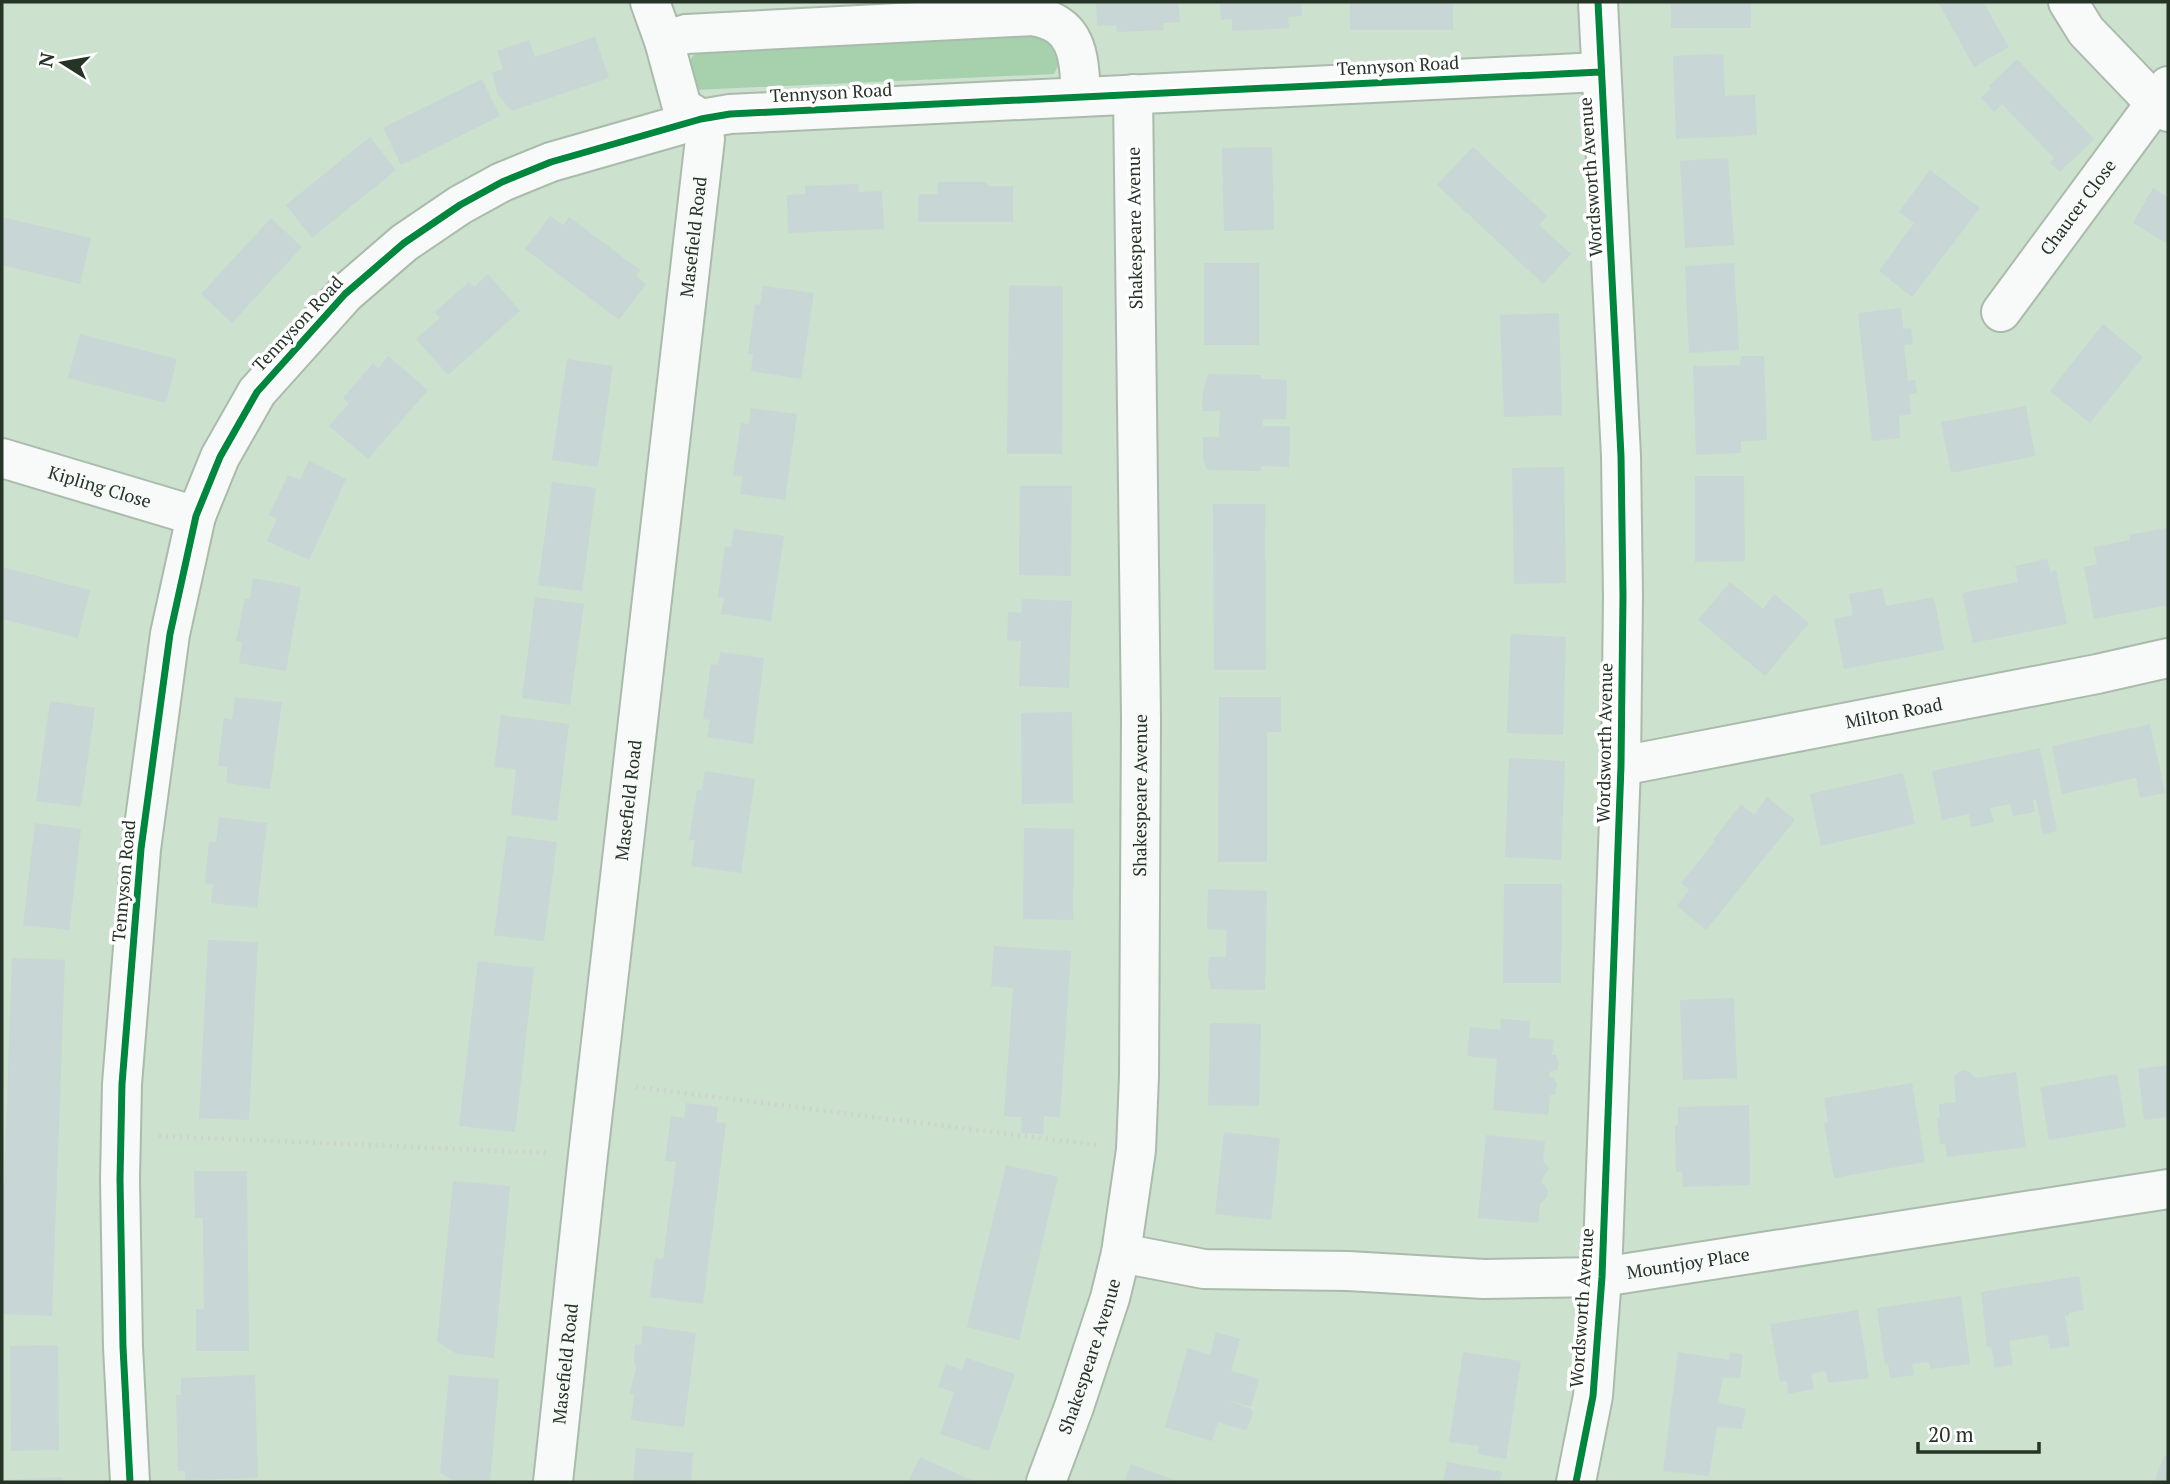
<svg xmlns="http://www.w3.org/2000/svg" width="2170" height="1484" font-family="'PT Serif',serif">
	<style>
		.green { fill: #a7d0ac }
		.building { fill: #c9d6d6 }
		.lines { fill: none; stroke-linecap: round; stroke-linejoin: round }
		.street-casing { stroke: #aabbac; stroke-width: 42 }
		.path { stroke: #cdd3ce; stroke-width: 4.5; stroke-dasharray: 2 5; stroke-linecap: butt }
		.street { stroke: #f7faf8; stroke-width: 38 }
		.cycleway-casing { stroke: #fff; stroke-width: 11 }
		.cycleway { stroke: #00873e; stroke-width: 7 }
		.labels { text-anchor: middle; stroke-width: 7; stroke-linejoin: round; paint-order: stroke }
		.street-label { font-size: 18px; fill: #253427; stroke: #fff }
	</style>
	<rect width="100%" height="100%" fill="#cce1ce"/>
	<path class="green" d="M1045,34L1060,53L1059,64L1054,74L693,90C687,70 683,64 700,49Z"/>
	<path class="building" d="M1096,2H1178L1180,22L1163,23L1164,30L1117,32L1116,25L1097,26Z
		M1220,2H1301L1302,16L1288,17L1289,28L1232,31V19L1221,20Z
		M1350,2H1453V30H1350Z
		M1671,2H1751V28H1671Z
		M1938,2H1983L2009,47L1974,67Z
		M595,37L609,78L511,111L498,94L492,73L503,69L497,51L529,40L535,57Z
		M1723,54L1725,96L1755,95L1757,135L1676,139L1673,56Z
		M2017,59L2094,139L2060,172L2050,163L2054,158L2002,104L1994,112L1981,98L1991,88L1989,86Z
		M482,79L500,116L401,165L383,128Z
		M370,137L396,170L312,238L286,205Z
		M1272,147L1274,230L1224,231L1222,148Z
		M1473,147L1547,216L1539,225L1571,254L1543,284L1437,185Z
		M1728,158L1734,245L1685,248L1680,161Z
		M1930,170L1980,208L1912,297L1879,271L1914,223L1899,212Z
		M937,182H986L989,186H1013V222H918L919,194H938Z
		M859,184L858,192L882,191L884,229L788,233L787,195L805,194V186Z
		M2153,188L2168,197V244L2133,223Z
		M550,216L563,225L569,217L640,270L636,276L646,284L619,320L525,249Z
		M2,217L91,238L80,284L2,265Z
		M271,218L302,247L232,323L201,294Z
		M1204,263H1259V345H1204Z
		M1734,263L1739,350L1689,353L1685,266Z
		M488,274L520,311L448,375L416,339L440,318L435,312L469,282L474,287Z
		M1009,285L1063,286L1062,454H1007Z
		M763,286L814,293L801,379L751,371L753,354H748L755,304L760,305Z
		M1901,308L1903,329L1911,328L1913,344L1904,345L1908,381L1915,380L1917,393L1909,394L1911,414L1899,416L1900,438L1872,441L1858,313Z
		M1559,313L1562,415L1504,417L1500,315Z
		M2103,324L2143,357L2090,423L2050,391Z
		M80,334L177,359L166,403L68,378Z
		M388,356L428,390L368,459L329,426L349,403L343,398L373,363L378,368Z
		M1741,356H1764L1767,440L1741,441V453L1696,455L1693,366L1740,365Z
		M567,359L613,366L598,467L552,460Z
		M1208,374L1261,375V379L1287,380L1286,419H1263V426H1290L1289,467L1261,466V471L1207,470L1203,459V437H1219L1220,411H1202L1203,391Z
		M2026,406L2035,456L1951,473L1941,422Z
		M751,408L797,414L785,500L740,494L743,477L733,475L741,423L749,424Z
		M309,461L346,479L309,560L267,541L277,519L269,515L288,475L300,480Z
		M1564,467L1566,583L1514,584L1512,468Z
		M1695,476H1744L1745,561L1695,562Z
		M552,482L596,488L582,591L538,585Z
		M1020,486H1072L1071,576L1019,575Z
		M1213,504H1265L1266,670H1214Z
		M2167,528L2168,605L2094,619L2084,567L2097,564L2094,547L2130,540L2129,535Z
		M734,529L784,536L771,621L721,614L724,598L718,597L725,546L731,547Z
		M2047,559L2050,572L2056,570L2067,624L1973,643L1962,593L2018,582L2015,566Z
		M2,567L90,590L78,638L2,619Z
		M253,578L301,587L286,671L239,663L242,642L236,641L245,598L250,599Z
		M1730,582L1763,609L1774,594L1809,623L1765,676L1698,620Z
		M1882,588L1886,606L1934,597L1944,650L1844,669L1834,619L1853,615L1849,594Z
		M535,597L584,604L570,705L522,698Z
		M1022,599L1072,601L1069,688L1019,686L1021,641L1007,640L1008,612L1021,613Z
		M1511,634L1566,637L1563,735L1507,733Z
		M720,652L764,658L753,744L707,737L710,720L703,719L711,664L718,665Z
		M235,697L282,702L270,789L226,783L228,767L218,766L224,718L232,720Z
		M1219,697H1281V732H1267V862H1218Z
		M50,701L95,708L81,807L36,801Z
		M1072,712L1073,803L1022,804L1021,713Z
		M501,715L569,724L557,821L511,815L516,769L494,767Z
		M2150,724L2165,793L2140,798L2136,778L2062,794L2052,746Z
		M2040,748L2057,831L2043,834L2036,800H2033L2035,812L2013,816L2010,804L1990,808L1994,822L1971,827L1969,814L1942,820L1932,771Z
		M1509,758L1565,761L1561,860L1505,857Z
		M705,771L755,779L741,873L691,866L695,840H689L697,790L702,791Z
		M1903,773L1915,824L1821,846L1810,794Z
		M1767,797L1795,820L1706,930L1677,906L1689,890L1681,883L1715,841L1713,840L1741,804L1754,815Z
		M219,817L267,823L257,908L211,903L213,884L205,883L209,841L216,842Z
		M35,823L81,829L69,930L23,925Z
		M1024,828L1074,829L1073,920L1023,919Z
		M507,836L557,842L544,941L494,935Z
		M1504,884H1562L1561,983H1503Z
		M1208,889L1267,891L1265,990L1211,989L1208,975L1209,957H1226L1227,930L1207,929Z
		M208,940L258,942L249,1120L199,1118Z
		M994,946L1071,951L1060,1117L1044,1116L1043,1134L1021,1133L1022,1117L1004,1116L1013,988L991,986Z
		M12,958L65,960L52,1316L2,1314V1240Z
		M478,961L534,968L515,1132L459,1126Z
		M1734,998L1737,1078L1683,1080L1680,1000Z
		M1501,1019L1530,1021L1529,1038L1554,1040L1552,1055H1556L1559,1064L1557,1070L1549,1072L1550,1078L1553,1077L1557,1084L1555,1095H1550L1548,1115L1493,1110L1497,1059L1467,1056L1470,1027L1500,1030Z
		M1210,1023L1261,1024L1259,1106L1208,1105Z
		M2168,1065V1117L2144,1120L2138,1069Z
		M1963,1070L1970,1072L1975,1078L2016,1072L2026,1147L1947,1157L1945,1144H1940L1937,1118H1940L1939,1104L1956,1102L1954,1077L1956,1074Z
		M2117,1074L2126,1127L2049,1140L2040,1087Z
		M1912,1083L1925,1162L1834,1178L1824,1123L1828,1122L1824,1098Z
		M686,1103L718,1107L716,1122L726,1123L703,1304L650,1297L655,1258L663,1259L676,1162L665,1161L671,1116L684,1118Z
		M1749,1105L1750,1185L1683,1187L1682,1171L1676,1172L1675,1125H1678V1107Z
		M1224,1132L1280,1138L1271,1220L1215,1214Z
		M1486,1135L1545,1141L1543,1161L1549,1168L1542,1179V1184L1545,1185L1548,1192L1547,1197L1540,1204L1538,1223L1478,1218Z
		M1006,1165L1058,1177L1019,1340L967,1327Z
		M194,1171H247L249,1351H196V1309H204L203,1218H195Z
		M453,1181L510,1186L494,1358L457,1354L437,1342Z
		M2079,1276L2084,1310L2069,1313V1316H2065L2070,1346L2050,1349L2047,1335L2009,1341L2013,1365L1995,1368L1991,1346L1987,1347L1981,1292Z
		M1961,1296L1970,1364L1931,1369L1929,1362L1912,1364L1914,1375L1890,1378L1888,1364L1885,1365L1877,1308Z
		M1858,1310L1869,1378L1828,1383L1826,1371L1811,1374L1814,1389L1788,1394L1787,1381L1780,1382L1770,1324Z
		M643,1326L696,1333L684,1427L631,1420L634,1394L630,1393L636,1369L634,1360L635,1344L641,1345Z
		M1216,1332L1240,1339L1231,1371L1259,1379L1251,1407L1225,1399L1251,1409L1253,1413L1247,1429L1244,1430L1218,1422L1212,1441L1165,1427L1188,1348L1210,1355Z
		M58,1345L59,1450L11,1451L10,1346Z
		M1463,1352L1521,1361L1506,1459L1478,1454L1479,1446L1449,1442Z
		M1678,1352L1729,1360L1730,1352L1743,1355L1740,1378L1723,1377L1718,1403L1746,1409L1742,1429L1717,1427L1709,1476L1663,1471Z
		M966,1358L1015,1374L989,1451L940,1434L954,1392L938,1387L946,1364L962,1370Z
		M255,1375L258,1478L185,1480V1471H178L176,1395H181V1378Z
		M449,1375L499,1379L490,1482H456L440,1473Z
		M636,1448L693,1453L691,1482H633Z
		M2164,1456L2168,1457V1482H2154Z
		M920,1457L976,1482H908Z
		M1447,1462L1502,1472L1500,1482H1443Z
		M1131,1464L1180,1482H1124Z
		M63,1477V1482H5V1480Z"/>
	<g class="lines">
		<g class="street-casing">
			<g id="street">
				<path d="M650,2L664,41L682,107L701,119"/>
				<path d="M2068,2L2086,31L2155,103L2168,112"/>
				<path d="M664,41L686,34L1033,16C1079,24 1079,57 1081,97"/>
				<path id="s1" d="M2001,312L2168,86"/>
				<path id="s2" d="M2,458L196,516"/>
				<path id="s3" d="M1621,766L2097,674L2168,658"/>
				<path id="s4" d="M1121,1253L1204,1269L1348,1271L1484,1279L1602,1277L2168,1189"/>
				<path d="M130,1482L123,1347L120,1179L122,1084L141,849L170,634L196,516L220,457L257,392L345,294L404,243L460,205L502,182L551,162L701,119L730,114L1600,72"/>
				<path id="s5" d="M553,1482L588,1155L705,139L701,119"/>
				<path id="s6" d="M1046,1482L1074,1407L1110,1298L1121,1253L1136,1150L1139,1076L1141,719L1133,94"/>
				<path d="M1576,1482L1593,1396L1602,1277L1621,766L1623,596L1621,456L1598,2"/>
			</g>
		</g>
		<path class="path" d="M636,1087L1096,1145
			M159,1136L549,1153"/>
		<use href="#street" class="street"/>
		<g class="cycleway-casing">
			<path id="cycleway" d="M130,1482L123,1347L120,1179L122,1084L141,849L170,634L196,516L220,457L257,392L345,294L404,243L460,205L502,182L551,162L701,119L730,114L1600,72
				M1576,1482L1593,1396L1602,1277L1621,766L1623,596L1621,456L1598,2"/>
		</g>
		<use href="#cycleway" class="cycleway"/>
	</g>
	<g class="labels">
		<g class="street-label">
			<text transform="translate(1398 66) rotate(-3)" y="6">Tennyson Road</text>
			<text transform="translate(831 93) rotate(-3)" y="6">Tennyson Road</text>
			<text transform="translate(1591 177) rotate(-94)" y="6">Wordsworth Avenue</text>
			<text dy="6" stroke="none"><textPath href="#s1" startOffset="130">Chaucer Close</textPath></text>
			<text transform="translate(1135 228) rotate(-91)" y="6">Shakespeare Avenue</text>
			<text dy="6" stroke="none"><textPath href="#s5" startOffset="1253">Masefield Road</textPath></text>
			<text transform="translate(298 324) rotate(-47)" y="6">Tennyson Road</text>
			<text dy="6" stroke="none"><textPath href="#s2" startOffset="102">Kipling Close</textPath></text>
			<text dy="6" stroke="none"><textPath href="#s3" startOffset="278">Milton Road</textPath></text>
			<text transform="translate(1605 743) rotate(-89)" y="6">Wordsworth Avenue</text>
			<text dy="6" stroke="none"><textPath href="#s6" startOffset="700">Shakespeare Avenue</textPath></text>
			<text dy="6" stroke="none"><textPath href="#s5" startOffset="686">Masefield Road</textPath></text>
			<text transform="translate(124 881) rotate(-85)" y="6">Tennyson Road</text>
			<text dy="6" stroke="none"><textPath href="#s4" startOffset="570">Mountjoy Place</textPath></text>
			<text transform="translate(1582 1308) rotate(-86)" y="6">Wordsworth Avenue</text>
			<text dy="6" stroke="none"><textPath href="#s6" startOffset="133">Shakespeare Avenue</textPath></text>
			<text dy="6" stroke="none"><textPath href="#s5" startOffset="119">Masefield Road</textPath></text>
		</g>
	</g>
	<rect width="2170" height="1484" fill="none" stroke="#253427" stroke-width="7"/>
	<g transform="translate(63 63) rotate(281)" stroke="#ffffff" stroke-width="5" paint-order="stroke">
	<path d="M0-5L12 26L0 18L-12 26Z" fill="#253427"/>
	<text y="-10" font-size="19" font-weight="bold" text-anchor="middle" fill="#253427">N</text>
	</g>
	<path d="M1918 1442v10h121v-10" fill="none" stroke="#253427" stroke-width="3.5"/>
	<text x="1928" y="1442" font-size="21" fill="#253427" stroke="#ffffff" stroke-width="5" paint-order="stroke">20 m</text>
</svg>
